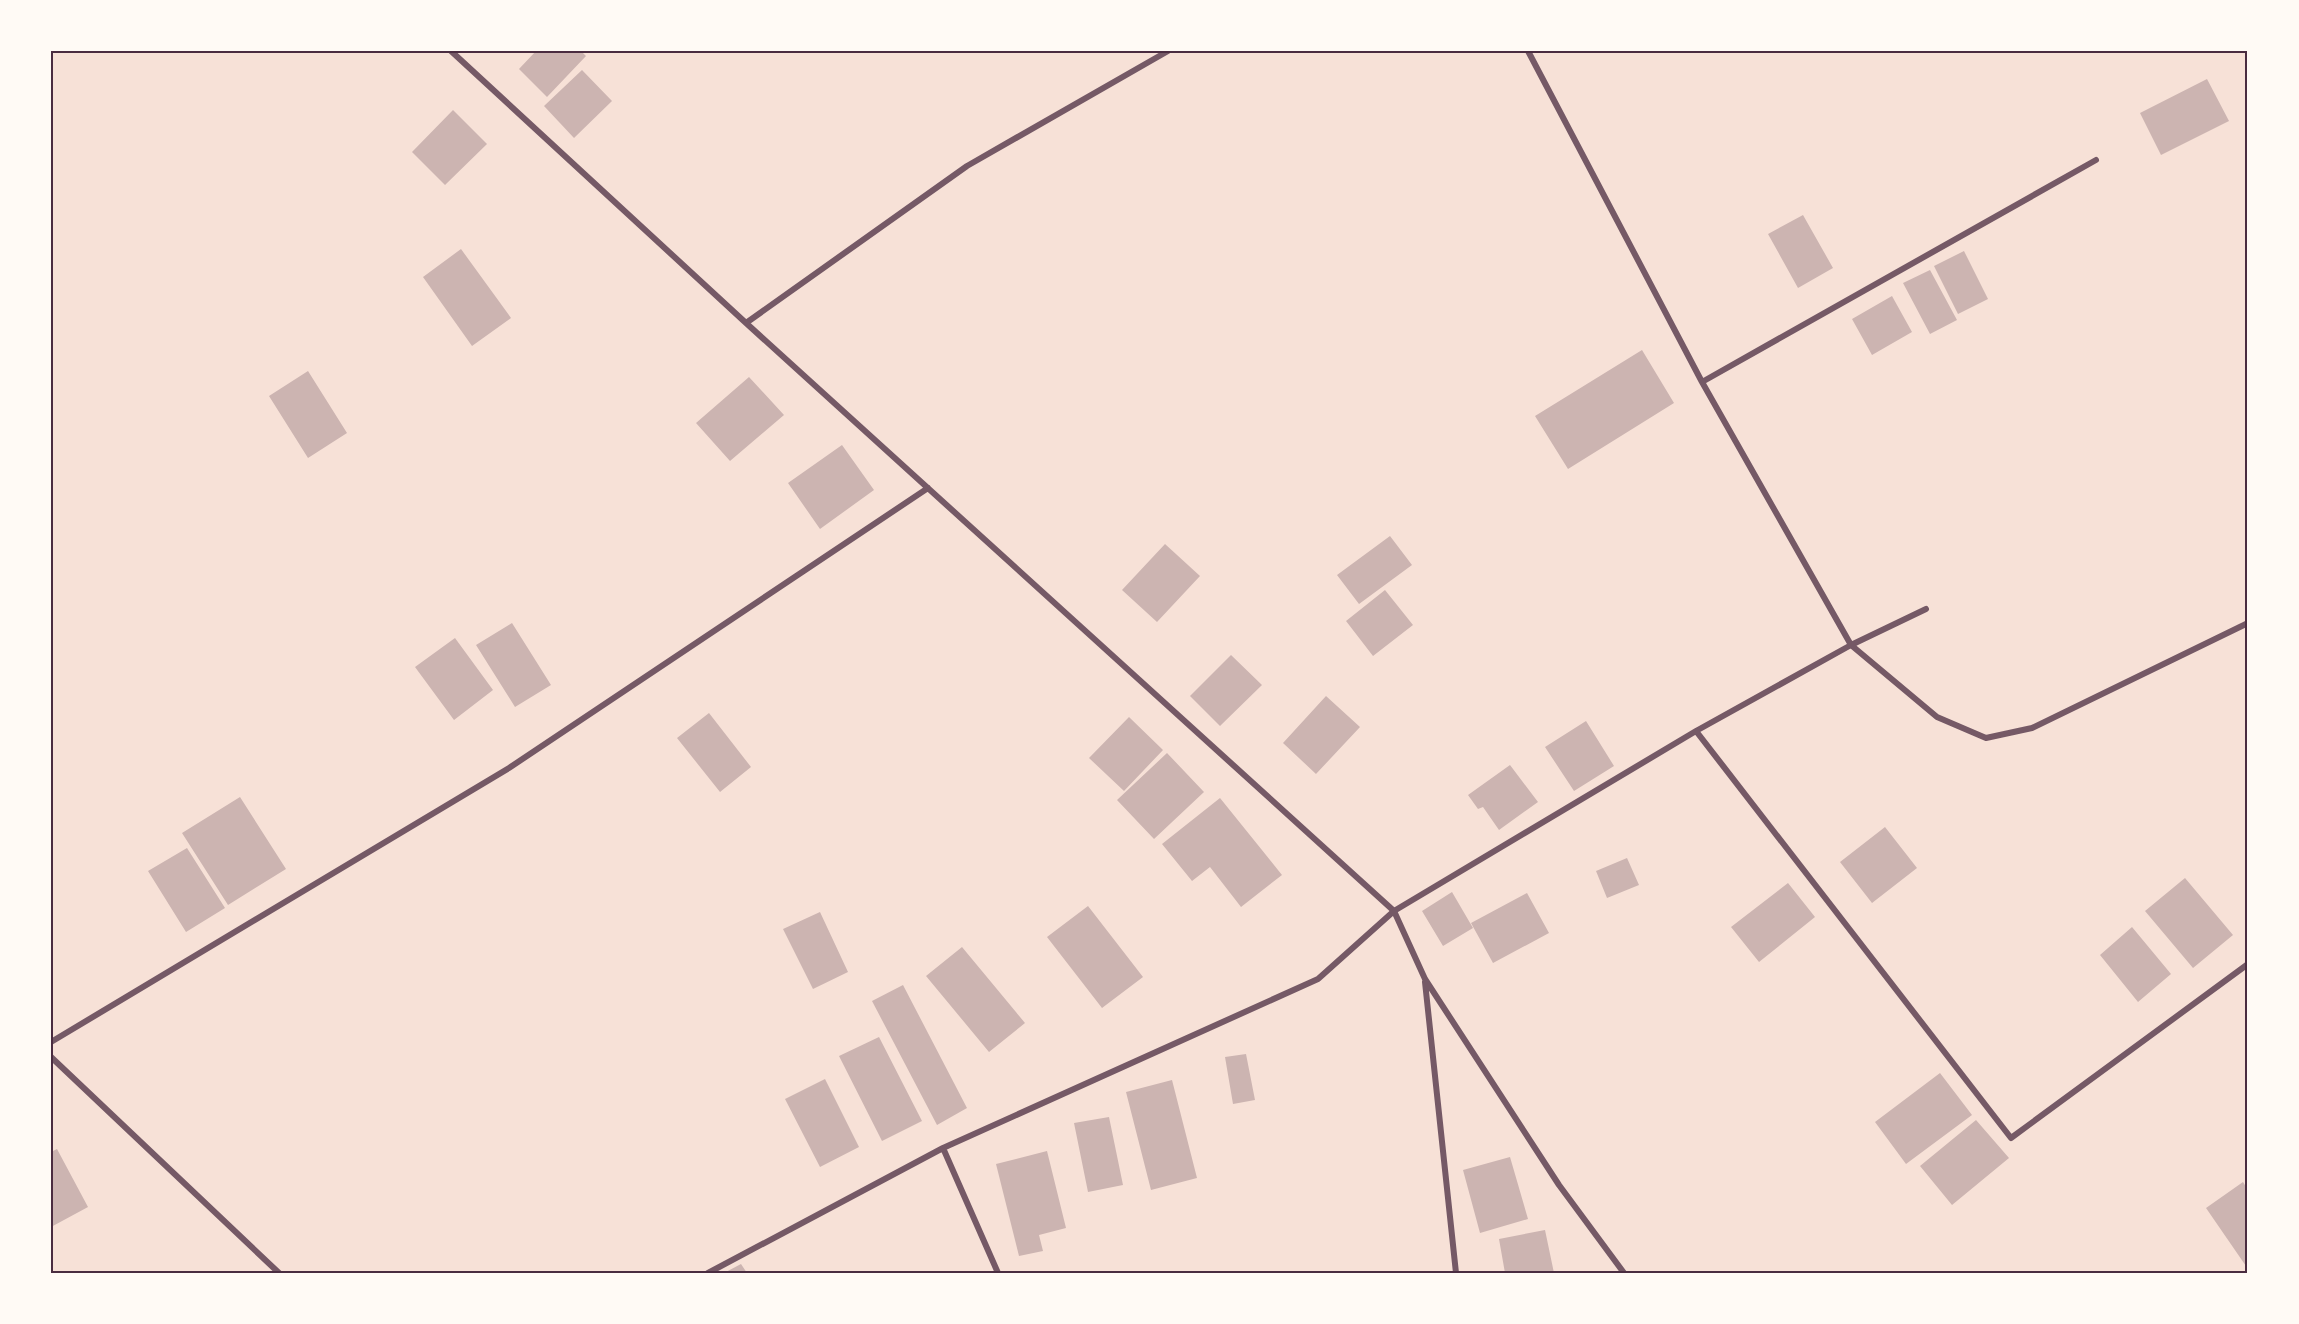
<svg xmlns="http://www.w3.org/2000/svg" width="2299" height="1324" font-family="Overpass,sans-serif">
	<style>
		.building { fill: #ccb4b1 }
		.lines { fill: none; stroke-linecap: round; stroke-linejoin: round }
		.minor { stroke: #755966; stroke-width: 6 }
		.neatline { fill: none; stroke: #4a2c40; stroke-width: 2 }
	</style>
	<rect width="100%" height="100%" fill="#f7e1d7"/>
	<path class="building" d="M536,51H581L586,56L547,97L519,69Z
		M582,70L612,101L574,138L544,106Z
		M2207,79L2229,121L2161,155L2140,113Z
		M453,110L487,144L445,185L412,152Z
		M1803,215L1833,268L1798,288L1768,234Z
		M461,249L511,318L472,346L423,277Z
		M1964,251L1988,299L1958,314L1934,266Z
		M1930,270L1957,320L1930,334L1903,283Z
		M1892,296L1912,332L1872,355L1852,319Z
		M1642,350L1674,403L1568,469L1535,416Z
		M308,371L347,433L308,458L269,396Z
		M749,377L784,415L730,461L696,423Z
		M842,445L874,490L820,529L788,483Z
		M1390,536L1412,565L1359,604L1337,575Z
		M1165,544L1200,576L1157,622L1122,590Z
		M1385,590L1413,625L1373,656L1346,621Z
		M512,623L551,685L515,707L476,645Z
		M455,638L493,690L454,720L415,667Z
		M1231,655L1262,685L1220,726L1190,696Z
		M1326,696L1360,727L1316,774L1283,743Z
		M709,713L751,767L720,792L677,738Z
		M1129,717L1163,750L1124,791L1089,758Z
		M1586,721L1614,766L1574,791L1545,747Z
		M1167,753L1204,792L1154,839L1117,800Z
		M1510,765L1538,802L1499,830L1483,807L1478,809L1468,795Z
		M240,797L286,869L228,905L182,833Z
		M1220,798L1282,875L1241,907L1210,867L1192,881L1162,844Z
		M1885,827L1917,868L1872,903L1840,862Z
		M187,848L225,908L186,932L148,871Z
		M1627,858L1639,885L1607,898L1596,871Z
		M2185,878L2233,935L2193,968L2145,911Z
		M1788,883L1815,917L1759,962L1731,927Z
		M1452,892L1473,928L1443,946L1422,911Z
		M1527,893L1549,933L1493,963L1471,923Z
		M1088,906L1143,977L1102,1008L1047,937Z
		M820,912L848,972L813,989L783,929Z
		M2132,927L2171,974L2138,1002L2100,955Z
		M962,947L1025,1023L989,1052L926,976Z
		M903,985L967,1108L937,1125L872,1001Z
		M879,1037L922,1121L882,1141L839,1056Z
		M1246,1054L1255,1100L1233,1104L1225,1057Z
		M1940,1073L1972,1115L1906,1164L1875,1122Z
		M825,1079L859,1147L820,1167L785,1099Z
		M1172,1080L1197,1178L1151,1190L1126,1092Z
		M1109,1117L1123,1185L1088,1192L1074,1123Z
		M1976,1120L2009,1158L1952,1205L1920,1166Z
		M57,1149L88,1207L51,1227V1152Z
		M1047,1151L1066,1228L1039,1235L1043,1251L1019,1256L996,1164Z
		M1510,1157L1528,1219L1480,1233L1463,1170Z
		M2243,1182L2248,1190V1269L2206,1208Z
		M1545,1230L1554,1273H1505L1499,1239Z
		M741,1264L747,1273H724Z"/>
	<g class="lines">
		<path class="minor" d="M451,51L746,323L1394,911L1425,979L1559,1185L1624,1273
			M1528,51L1702,382L1851,645L1937,717L1986,738L2032,728L2248,623
			M746,323L967,166L1168,51
			M1702,382L2096,160
			M1696,731L2011,1138L2248,964
			M1425,982L1456,1273
			M51,1042L509,768L928,488
			M51,1057L279,1273
			M943,1148L998,1273
			M708,1273L943,1148L1318,979L1394,911L1696,731L1851,645L1926,609"/>
	</g>
	<rect width="2299" height="1324" fill="none" stroke="#fffaf5" stroke-width="105"/>
	<rect x="52" y="52" width="2194" height="1220" class="neatline"/>
</svg>
